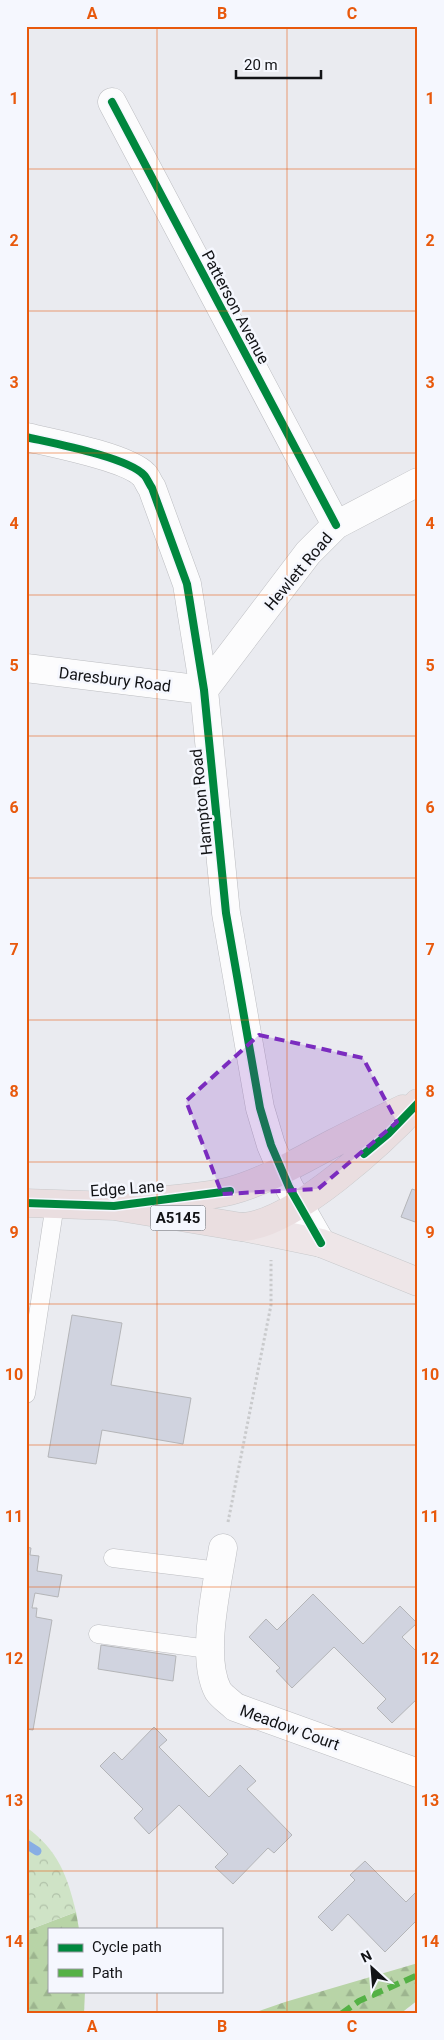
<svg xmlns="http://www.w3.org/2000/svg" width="444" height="2040" font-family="Roboto,sans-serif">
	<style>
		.forest { fill: url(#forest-firs) }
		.park { fill: url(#park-crowns) }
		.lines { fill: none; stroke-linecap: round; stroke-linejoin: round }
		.stream { stroke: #88aee4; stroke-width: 9 }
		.building { fill: #d0d3df; stroke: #b4b5b8 }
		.service-casing { stroke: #bcbdc1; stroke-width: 19 }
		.minor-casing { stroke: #bcbdc1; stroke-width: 29 }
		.primary-casing { stroke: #c8c9cb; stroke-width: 29 }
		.trunk-casing { stroke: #c8c9cb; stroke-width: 29 }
		.path { stroke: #c9cacc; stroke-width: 3; stroke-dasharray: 2.5 2.5; stroke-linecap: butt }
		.service { stroke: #fcfcfd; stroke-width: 18 }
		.minor { stroke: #fcfcfd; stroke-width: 28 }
		.primary { stroke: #eee6e8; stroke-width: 28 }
		.trunk { stroke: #eadee0; stroke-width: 28 }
		.quiet { stroke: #54b145; stroke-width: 6; stroke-dasharray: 12 6; stroke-linecap: butt }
		.cycleway-casing { stroke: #f5f7fe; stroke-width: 11 }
		.cycleway { stroke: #00873e; stroke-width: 8 }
		.marked { fill: #7b2cbf; fill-opacity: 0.2; stroke: #7b2cbf; stroke-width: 4; stroke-dasharray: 10 6; stroke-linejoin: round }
		.grid { fill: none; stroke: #e8590c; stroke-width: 1; stroke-opacity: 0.55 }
		.labels { text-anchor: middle; stroke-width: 5; stroke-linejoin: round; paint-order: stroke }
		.shield { fill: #f5f7fe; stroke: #56575c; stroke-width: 1 }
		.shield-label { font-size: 15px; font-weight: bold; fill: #121316 }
		.street-label { font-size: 16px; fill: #121316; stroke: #f5f7fe }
		.neatline { fill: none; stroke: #e8590c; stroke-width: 2 }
		.grid-label { font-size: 16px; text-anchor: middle; font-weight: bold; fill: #e8590c }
	</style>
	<defs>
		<pattern id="forest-firs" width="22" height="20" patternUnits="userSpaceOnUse" patternTransform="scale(1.25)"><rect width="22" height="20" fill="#b8d4a7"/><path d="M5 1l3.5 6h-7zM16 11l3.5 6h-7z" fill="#9db58f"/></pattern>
		<pattern id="park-crowns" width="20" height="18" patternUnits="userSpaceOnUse" patternTransform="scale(1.25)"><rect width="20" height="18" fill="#cfe3c6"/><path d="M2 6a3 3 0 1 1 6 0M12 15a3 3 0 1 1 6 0" fill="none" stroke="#b1c2a9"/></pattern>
	</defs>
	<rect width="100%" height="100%" fill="#eaebf0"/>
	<path class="forest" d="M76,1912L79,1929H49V1991H85L84,2014H26V1931Z
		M418,1963V2000L400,2014H250L285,2002Z"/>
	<path class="park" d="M26,1827C58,1850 67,1875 76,1912L26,1931Z"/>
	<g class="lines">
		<path class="stream" d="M26,1844L37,1851"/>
	</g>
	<path class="building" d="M412,1189L418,1191V1223L401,1217Z
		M72,1315L122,1323L111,1385L191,1398L183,1444L102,1430L96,1464L48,1457Z
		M26,1547L31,1548L30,1555L39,1556L37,1571L62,1575L58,1597L35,1593L32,1608H37L36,1617L52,1620L33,1730L26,1729Z
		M313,1594L363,1644L400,1606L417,1623L402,1637L418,1653V1698L392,1723L377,1708L386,1699L334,1647L292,1688L276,1671L280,1668L249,1637L266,1619L277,1630Z
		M101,1645L176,1656L173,1681L98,1669Z
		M154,1727L167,1740L159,1747L209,1797L240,1765L256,1781L247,1789L292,1835L274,1853L268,1848L233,1884L215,1867L228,1854L179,1805L149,1834L134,1818L143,1809L100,1766L114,1752L122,1760Z
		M365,1861L406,1902L418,1890V1919L385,1952L348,1914L332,1931L318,1917L355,1880L350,1875Z"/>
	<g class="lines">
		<g class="service-casing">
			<path id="service" d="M26,1394L55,1204
				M113,1558L219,1571
				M98,1634L208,1649"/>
		</g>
		<g class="minor-casing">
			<path id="minor" d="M112,102L336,525
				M26,437C52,443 127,457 144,475C147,478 149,484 152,488L187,584L204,690L226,913L260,1108L271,1145L289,1187L321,1243
				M26,668L204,690L308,553L336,525L418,482
				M223,1548C217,1586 200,1657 218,1691C222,1697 230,1702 235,1707L418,1773"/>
		</g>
		<g class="primary-casing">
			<path id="primary" d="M243,1227L321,1243L418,1282"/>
		</g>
		<g class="trunk-casing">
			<path id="trunk" d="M143,1202C171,1199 202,1198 230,1191C267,1181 301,1160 334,1143C357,1131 380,1120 403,1109
				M26,1203L114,1206L229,1225C234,1226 239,1227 244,1227C296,1222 383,1141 418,1103"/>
		</g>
		<path class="path" d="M228,1522L271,1305V1260"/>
		<use href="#service" class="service"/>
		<use href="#minor" class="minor"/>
		<use href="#primary" class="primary"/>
		<use href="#trunk" class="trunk"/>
		<path class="quiet" d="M341,2014L359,2001L418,1975"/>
		<g class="cycleway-casing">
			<path id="cycleway" d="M112,102L336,525
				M26,437C52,443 127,457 144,475C147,478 149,484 152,488L187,584L204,690L226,913L260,1108L271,1145L289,1187L321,1243
				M364,1154L388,1134L418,1103
				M26,1203L114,1206L230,1191"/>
		</g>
		<use href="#cycleway" class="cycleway"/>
	</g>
	<path class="marked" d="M259,1035L363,1058L397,1122L318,1189L222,1194L186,1101Z"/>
	<path class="grid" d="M157,26V1929M287,26V2014M26,169H418M26,311H418M26,453H418M26,595H418M26,736H418M26,878H418M26,1020H418M26,1162H418M26,1304H418M26,1445H418M26,1587H418M26,1729H418M26,1871H418M157,1991V2014"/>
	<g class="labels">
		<rect class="shield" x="150.5" y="1205.5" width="55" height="25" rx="4"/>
		<g class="shield-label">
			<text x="178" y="1223">A5145</text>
		</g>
		<g class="street-label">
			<text transform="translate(236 307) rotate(62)" y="6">Patterson Avenue</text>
			<text transform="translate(298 571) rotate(-50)" y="6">Hewlett Road</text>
			<text transform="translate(115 679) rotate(7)" y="6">Daresbury Road</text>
			<text transform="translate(201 802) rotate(-96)" y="6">Hampton Road</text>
			<text transform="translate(127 1188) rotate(-4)" y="6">Edge Lane</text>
			<text transform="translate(290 1727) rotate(20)" y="6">Meadow Court</text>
		</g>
	</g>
	<rect width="444" height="2040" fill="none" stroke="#f5f7fe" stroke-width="55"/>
	<rect x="48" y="1928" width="175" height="65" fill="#f5f7fe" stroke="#9a9ca1"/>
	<rect x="58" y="1944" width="25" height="8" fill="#00873e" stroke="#9a9ca1"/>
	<text x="92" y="1952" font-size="15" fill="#121316">Cycle path</text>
	<rect x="58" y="1969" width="25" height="8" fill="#54b145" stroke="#9a9ca1"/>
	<text x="92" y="1978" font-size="15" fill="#121316">Path</text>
	<g transform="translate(372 1968) rotate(334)" stroke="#f5f7fe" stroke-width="4" paint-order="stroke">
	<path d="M0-4L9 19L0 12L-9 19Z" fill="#121316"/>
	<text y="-8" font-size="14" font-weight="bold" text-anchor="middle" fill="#121316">N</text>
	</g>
	<path d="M236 70v8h85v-8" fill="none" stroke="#121316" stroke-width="2.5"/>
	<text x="244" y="70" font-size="15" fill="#121316" stroke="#f5f7fe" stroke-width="4" paint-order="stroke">20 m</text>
	<rect x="28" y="28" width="388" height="1984" class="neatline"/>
	<g class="grid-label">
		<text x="92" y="19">A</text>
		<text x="222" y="19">B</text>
		<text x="352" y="19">C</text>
		<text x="14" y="104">1</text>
		<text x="430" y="104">1</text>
		<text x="14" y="246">2</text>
		<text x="430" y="246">2</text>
		<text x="14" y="388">3</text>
		<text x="430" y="388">3</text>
		<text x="14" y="529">4</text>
		<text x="430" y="529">4</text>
		<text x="14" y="671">5</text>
		<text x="430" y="671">5</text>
		<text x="14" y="813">6</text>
		<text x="430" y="813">6</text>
		<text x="14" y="955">7</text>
		<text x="430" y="955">7</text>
		<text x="14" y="1097">8</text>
		<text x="430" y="1097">8</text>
		<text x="14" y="1238">9</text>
		<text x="430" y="1238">9</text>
		<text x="14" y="1380">10</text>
		<text x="430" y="1380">10</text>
		<text x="14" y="1522">11</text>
		<text x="430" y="1522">11</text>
		<text x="14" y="1664">12</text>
		<text x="430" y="1664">12</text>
		<text x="14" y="1806">13</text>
		<text x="430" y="1806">13</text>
		<text x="14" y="1947">14</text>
		<text x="430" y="1947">14</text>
		<text x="92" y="2032">A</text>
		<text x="222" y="2032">B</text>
		<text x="352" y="2032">C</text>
	</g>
</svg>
